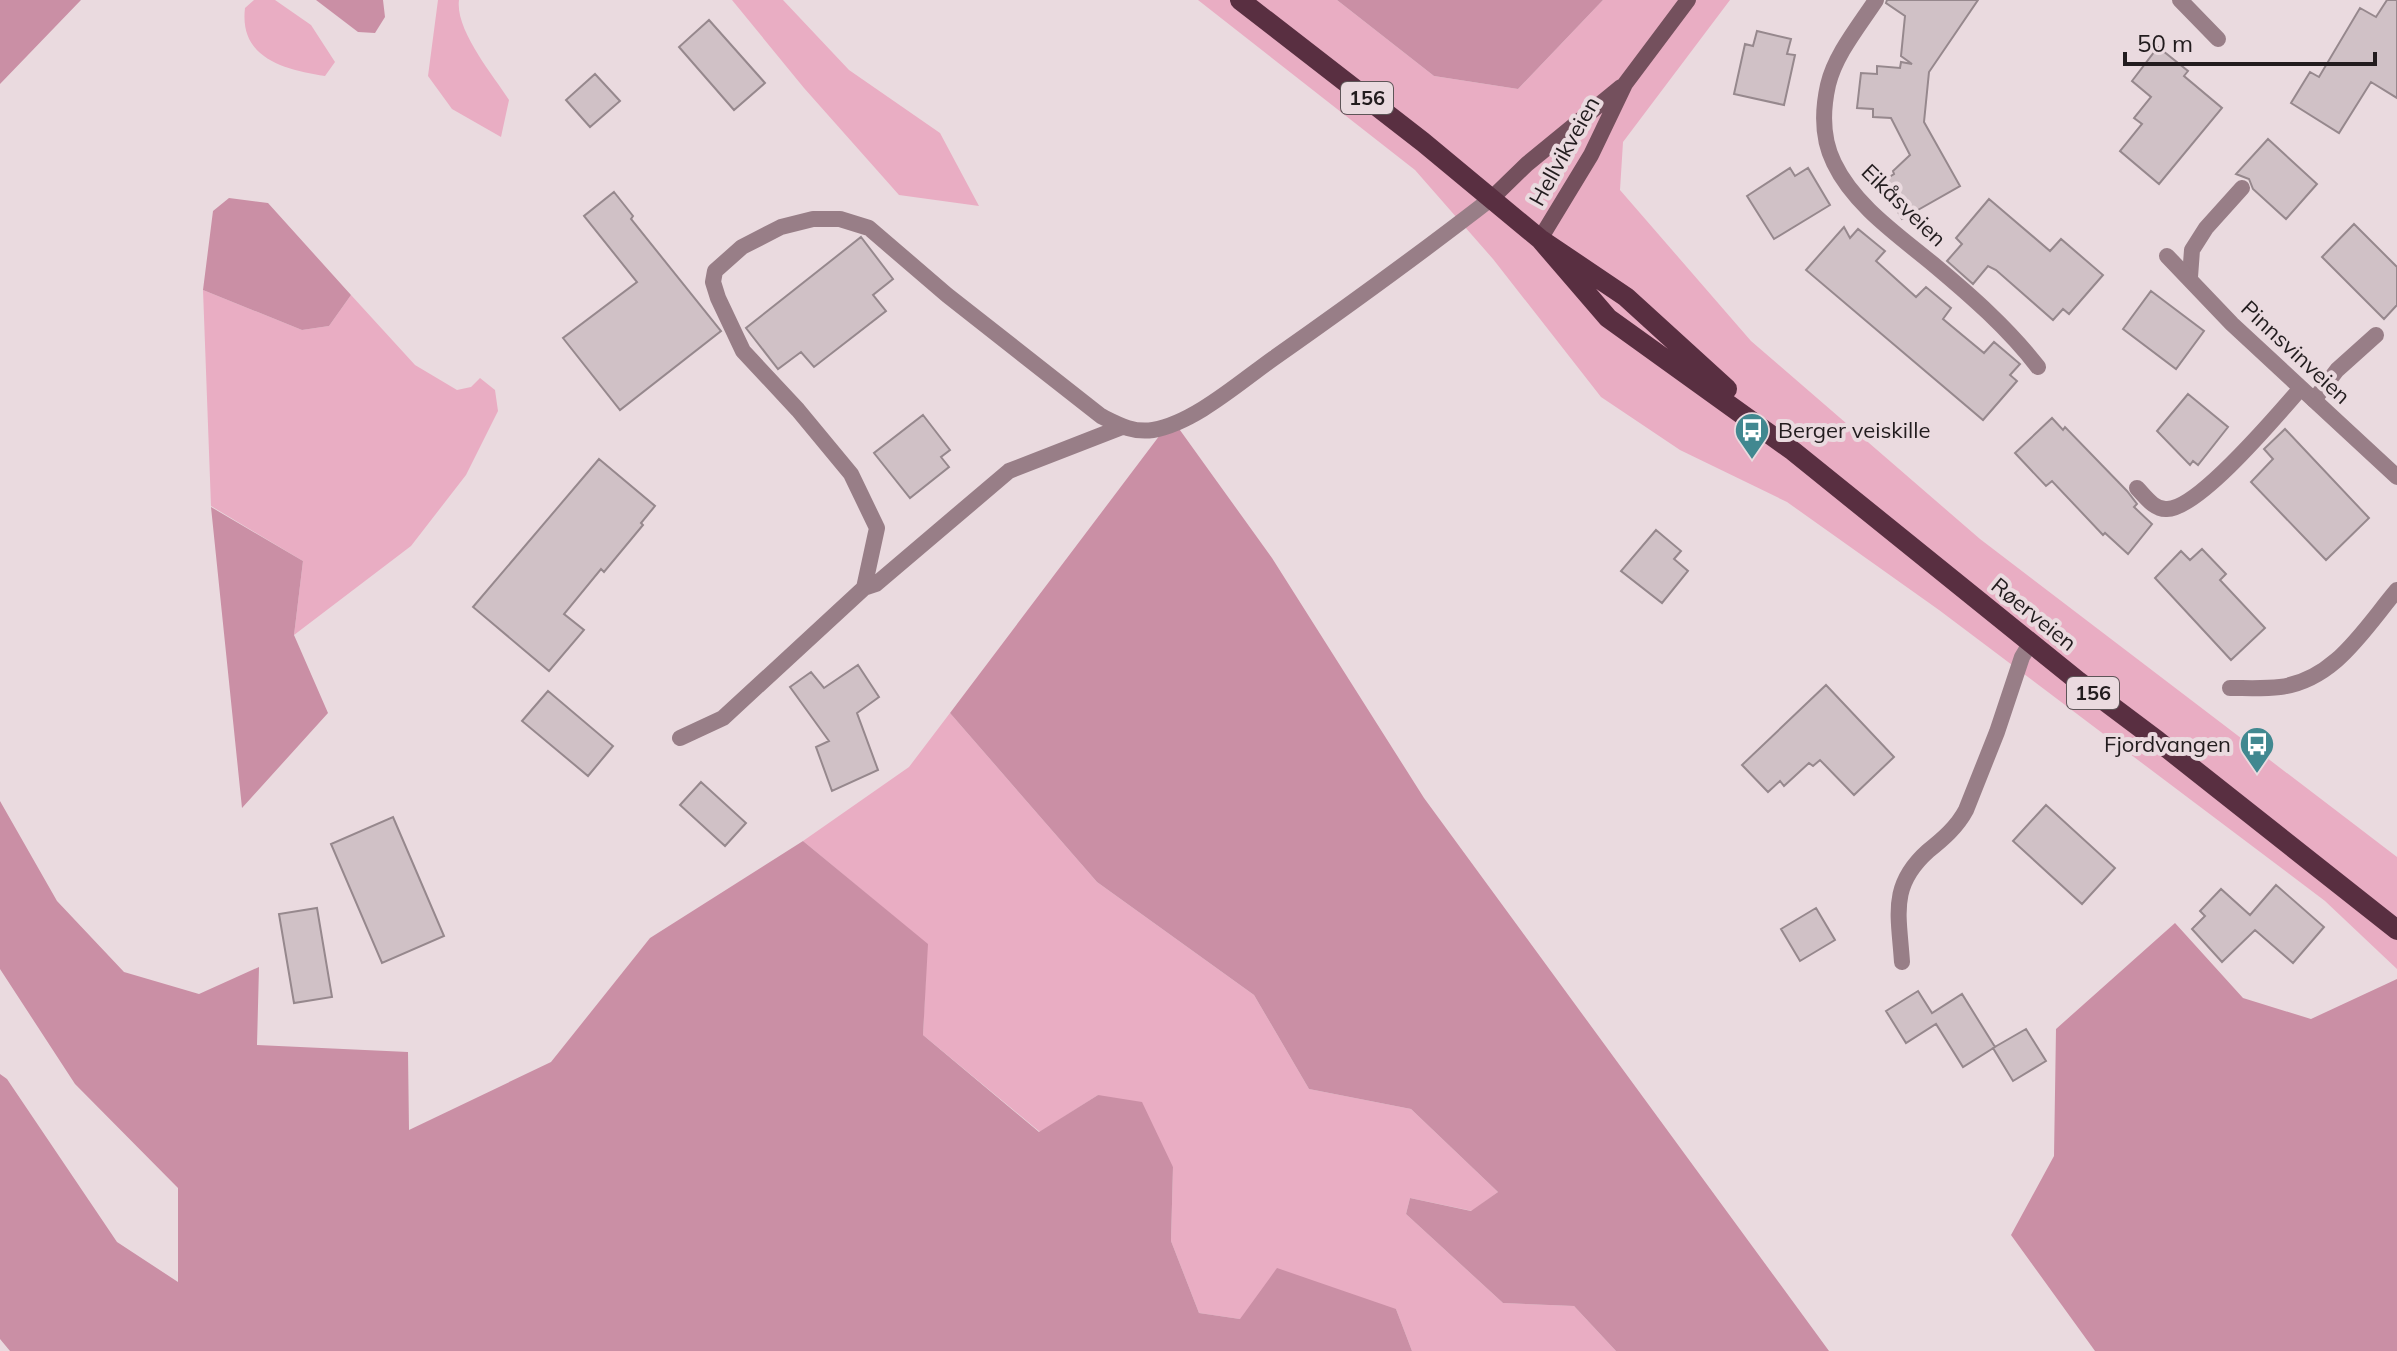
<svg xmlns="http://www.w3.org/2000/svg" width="2397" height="1351" font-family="Mulish,sans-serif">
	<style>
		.green { fill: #e9adc3 }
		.forest { fill: #ca8fa5 }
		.building { fill: #d0c1c6; stroke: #96888d; stroke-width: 2 }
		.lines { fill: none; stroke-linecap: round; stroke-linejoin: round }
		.service { stroke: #987e87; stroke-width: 16 }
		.minor { stroke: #987e87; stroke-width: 16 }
		.secondary { stroke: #74505d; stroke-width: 16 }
		.primary { stroke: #592f41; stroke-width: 20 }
		.labels { text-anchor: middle; stroke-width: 8; stroke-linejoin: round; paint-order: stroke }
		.shield { fill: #eadadf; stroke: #5e5558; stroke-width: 2 }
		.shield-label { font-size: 20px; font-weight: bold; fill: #221c1e }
		.street-label { font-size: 22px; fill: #221c1e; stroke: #eadadf }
		.poi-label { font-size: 22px; fill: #221c1e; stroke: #eadadf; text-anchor: start }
	</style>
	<rect width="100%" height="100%" fill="#eadadf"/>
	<path class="green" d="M254,0H275L311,25L335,62L325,76C284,70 239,58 245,8Z
		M438,0H459C455,30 493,75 509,100L501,137L452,109L428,76Z
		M732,0H783L849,70L940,133L979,206L899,195L804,88Z
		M1198,0H1337L1434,76L1518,89L1603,0H1730L1623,142L1620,190L1751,341L1980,539L2397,857V969L2325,901L1939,610L1787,502L1680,450L1601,397L1493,259L1415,170Z
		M203,290L302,330L329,326L351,295L415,365L457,390L471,387L480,378L495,390L498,411L466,475L411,546L294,635L303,561L211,506Z
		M950,713L1097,882L1254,995L1309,1089L1411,1109L1498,1192L1472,1211L1410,1198L1406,1214L1503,1303L1574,1306L1616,1351H1412L1396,1309L1240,1319L1199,1313L1171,1241L1173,1167L1098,1095L1040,1132L923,1035L927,944L803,841L909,767Z"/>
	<path class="forest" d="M0,0H81L0,84Z
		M316,0H383L385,17L375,33L358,32Z
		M1337,0H1603L1518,89L1434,76Z
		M229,198L268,203L351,295L329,326L302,330L203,290L213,211Z
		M1172,419L1272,558L1424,798L1829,1351H1616L1574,1306L1503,1303L1406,1214L1410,1198L1471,1211L1498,1192L1411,1109L1309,1089L1254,995L1097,882L950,713Z
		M211,507L303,561L294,635L328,713L242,808Z
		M0,801L57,901L124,972L199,994L259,967L257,1045L408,1052L409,1130L551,1062L650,938L803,841L928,944L923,1035L1039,1132L1098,1095L1142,1102L1173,1167L1171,1241L1199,1313L1240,1319L1277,1268L1396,1309L1412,1351H10L0,1339V1074L7,1079L117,1242L178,1282V1188L75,1084L0,969Z
		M2175,923L2243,998L2311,1019L2397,979V1351H2095L2011,1235L2054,1156L2056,1029Z"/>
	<path class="building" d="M1887,0H1978L1929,72L1924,122L1960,186L1902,219L1881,182L1894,174L1893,171L1910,155L1891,118L1873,117V109L1857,108L1861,73L1877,74V66L1900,68L1901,62L1912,64L1901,56L1905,16L1886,3Z
		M2387,0H2397V98L2371,82L2339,133L2291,103L2310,72L2319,77L2360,8L2376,17Z
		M709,20L765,83L734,110L679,47Z
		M1757,31L1791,39L1787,54L1795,55L1784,105L1734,94L1745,44L1753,46Z
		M2158,47L2188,71L2184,76L2222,108L2159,184L2120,151L2142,124L2134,118L2151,97L2132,81Z
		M595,74L620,101L590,127L566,100Z
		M2268,139L2317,184L2286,219L2253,189L2249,179L2236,174Z
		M1790,168L1795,176L1808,168L1830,205L1774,239L1747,196Z
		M614,192L633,216L631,219L721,331L620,410L563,338L637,282L584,216Z
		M1989,199L2050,251L2061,239L2103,275L2069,314L2063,309L2053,320L1996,270L1988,266L1973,284L1947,261L1962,244L1956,238Z
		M2354,224L2397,267V305L2384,319L2322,257Z
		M1844,227L1850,238L1858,229L1885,251L1876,261L1916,297L1926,287L1951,308L1943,319L1984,353L1994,342L2020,364L2010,375L2017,381L1983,420L1806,270Z
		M861,237L893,279L873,295L886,311L814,367L801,352L778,369L746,328Z
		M2151,291L2204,331L2176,369L2123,329Z
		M2188,394L2228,427L2198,465L2193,461L2190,465L2157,431Z
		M923,415L950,450L941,457L949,467L910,498L874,453Z
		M2052,418L2063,430L2065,427L2127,491L2137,504L2134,507L2152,524L2128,554L2105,533L2103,535L2052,481L2046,486L2015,453Z
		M2285,429L2369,518L2326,560L2251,482L2273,459L2264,449Z
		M599,459L655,506L641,523L643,525L604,572L601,569L564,614L584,630L549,671L473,607Z
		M1656,530L1681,551L1674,559L1688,571L1662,603L1621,571Z
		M2202,549L2226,574L2220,580L2265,628L2231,660L2155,578L2181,551L2190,560Z
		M858,665L879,697L857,713L878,770L832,791L816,747L829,741L790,687L811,672L824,688Z
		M1826,685L1894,757L1854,795L1820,760L1813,766L1809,763L1784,786L1780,781L1768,792L1742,765Z
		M548,691L613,746L588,776L522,721Z
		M701,782L746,823L725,846L680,805Z
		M2046,805L2115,868L2082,904L2013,841Z
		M393,817L444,936L382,963L331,844Z
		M2276,885L2324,927L2293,963L2255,930L2222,962L2192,929L2205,916L2200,911L2221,889L2250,915Z
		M317,908L332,997L294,1003L279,914Z
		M1816,908L1835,940L1800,961L1781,929Z
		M1918,991L1932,1013L1962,994L1995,1047L1963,1067L1936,1024L1906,1043L1886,1011Z
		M2026,1029L2046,1061L2013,1081L1993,1048Z"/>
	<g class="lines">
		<path class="service" d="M2190,277L2192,250L2206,228L2242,188
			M2314,400L2337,370L2376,335
			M864,588L877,528L851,474L798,410L743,351L718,298L713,282L715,271L742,247L781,227L813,219H840L869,228L947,295L1101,416C1119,425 1133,433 1153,430C1194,423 1240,382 1274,358C1348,306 1421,253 1492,198
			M680,738L723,718L864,588L876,584L1009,471L1122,427
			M1902,962C1899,915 1889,886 1928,851C1943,839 1957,827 1966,810L1997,732L2022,657L2031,642"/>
		<path class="minor" d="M1876,0C1859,26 1835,55 1828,85C1822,112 1822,139 1834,163C1854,205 1898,235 1933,264C1970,295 2008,328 2038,367
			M2180,0L2218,39
			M2167,256L2232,324L2397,477
			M2137,488C2145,496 2154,510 2167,509C2199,509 2278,414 2301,388
			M2230,688C2246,688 2264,689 2280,687C2335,680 2364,629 2397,590"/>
		<path class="secondary" d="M1492,198L1527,164L1621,87
			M1540,239L1591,155L1625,84L1688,0"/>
		<path class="primary" d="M1240,0L1423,142L1540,239L1626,297L1727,389
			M1540,239L1608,318L1793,451L2078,681L2158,741L2397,930"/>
	</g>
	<defs>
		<g id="bus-pin" transform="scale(1.8)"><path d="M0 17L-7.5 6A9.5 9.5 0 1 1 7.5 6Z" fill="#418890" stroke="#eadadf"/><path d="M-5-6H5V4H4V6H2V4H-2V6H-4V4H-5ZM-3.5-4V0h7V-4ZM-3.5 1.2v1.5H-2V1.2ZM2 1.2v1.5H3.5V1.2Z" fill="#fff"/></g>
	</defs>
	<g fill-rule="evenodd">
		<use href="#bus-pin" x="1752" y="430"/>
		<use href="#bus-pin" x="2257" y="744"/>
	</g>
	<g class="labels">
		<g class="shield">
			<rect x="1341" y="82" width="52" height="32" rx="6"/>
			<rect x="2067" y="677" width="52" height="32" rx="6"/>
		</g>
		<g class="shield-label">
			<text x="1367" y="105">156</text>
			<text x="2093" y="700">156</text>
		</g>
		<g class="street-label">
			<text transform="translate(1564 151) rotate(-61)" y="8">Hellvikveien</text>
			<text transform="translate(1904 205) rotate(44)" y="8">Eikåsveien</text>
			<text transform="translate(2296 352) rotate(43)" y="8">Pinnsvinveien</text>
			<text transform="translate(2034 614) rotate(39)" y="8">Røerveien</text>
		</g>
		<g class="poi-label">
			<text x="1778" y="438">Berger veiskille</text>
			<text x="2231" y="752" text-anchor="end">Fjordvangen</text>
		</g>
	</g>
	<path d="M2125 52v12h250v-12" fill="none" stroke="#221c1e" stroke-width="4"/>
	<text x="2137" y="52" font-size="24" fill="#221c1e" stroke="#eadadf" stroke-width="6" paint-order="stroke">50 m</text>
</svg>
